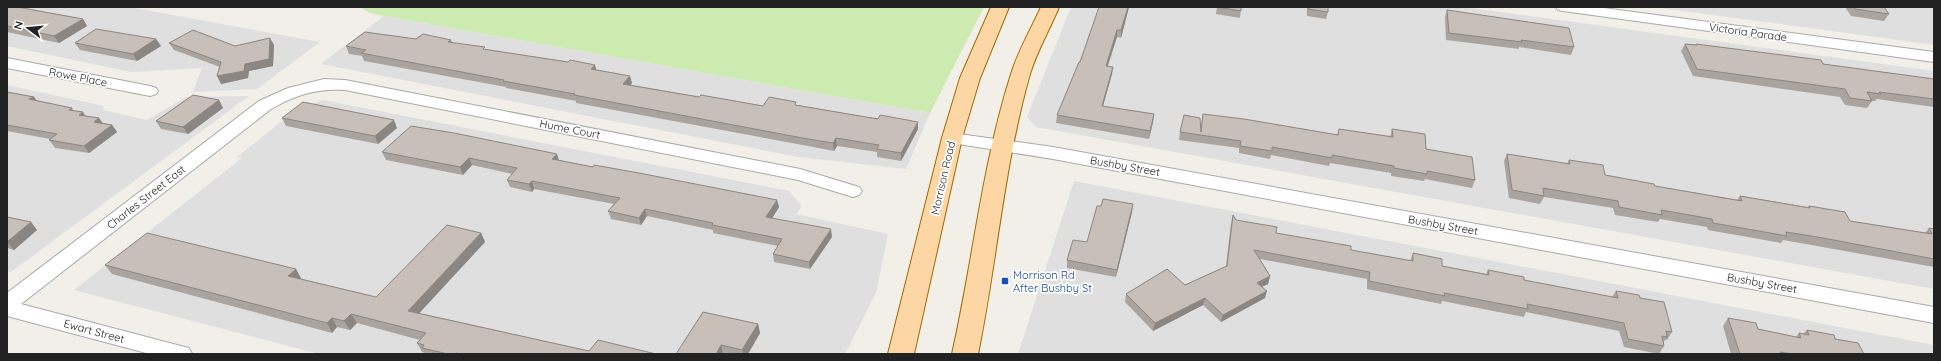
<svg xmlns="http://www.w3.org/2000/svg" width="1941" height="361" font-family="Quicksand,sans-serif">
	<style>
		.residential { fill: #e0dfdf }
		.grass { fill: #cdebb0 }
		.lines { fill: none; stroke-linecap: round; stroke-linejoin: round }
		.minor-casing { stroke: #a9a9a9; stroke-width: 2 }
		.primary-casing { stroke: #a06b00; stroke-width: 2 }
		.minor { fill: #fff; fill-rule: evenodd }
		.primary { fill: #fcd6a4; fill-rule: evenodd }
		.wall { fill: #aba49e }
		.shaded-wall { fill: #8b8681 }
		.building { fill: #c7bfb8; stroke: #8b8681 }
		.transit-dot { fill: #1a4fb4; stroke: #fff; stroke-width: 1.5 }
		.labels { text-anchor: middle; stroke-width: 3.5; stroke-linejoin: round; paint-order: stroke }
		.street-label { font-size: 11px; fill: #222; stroke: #fff }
		.transit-label { font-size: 11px; fill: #164399; stroke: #fff; text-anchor: start }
	</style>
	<rect width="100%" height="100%" fill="#f2efe9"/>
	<path class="residential" d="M7,7H129L320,42L257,89L193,92L202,68L131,72L7,46Z
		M1071,7H1463L1934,71V289L1036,127L1027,117Z
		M1653,7H1934V45L1847,33Z
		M384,16L930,113L906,169L798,157L321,64Z
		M7,85L104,106L103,110L147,120L186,97L249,96L11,272L7,271Z
		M323,100L789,191L802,206L796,214L888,234L876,293L845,354H319L74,290L242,158L237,157L297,109Z
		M1074,181L1934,345V354H1018Z"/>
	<path class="grass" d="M360,7H984L930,113L384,16L369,13Z"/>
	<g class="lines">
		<g class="minor-casing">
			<path id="minor" d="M1556,7H1596L1934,52V62L1563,11L1558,10Z
				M7,58L150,86L156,88L158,91L156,94L150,96L7,68Z
				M324,79L345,80L800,169L859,187L862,191L859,195L853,197L798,180L345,90C317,88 295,95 271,109L21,304L181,346L189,348L192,354H150L7,316V293L259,101L288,88Z
				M952,133L1053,147L1934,307V323L1053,159L946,142L943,138L946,134Z"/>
		</g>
		<g class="primary-casing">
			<path id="primary" d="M991,7H1009L980,78L962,138L914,354H888L942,138L960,78Z
				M1041,7H1059C1050,29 1037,51 1030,74C1004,165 997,261 978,354H952C973,261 982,165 1011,74C1018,51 1031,29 1041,7Z"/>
		</g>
		<use href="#minor" class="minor"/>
		<use href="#primary" class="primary"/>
	</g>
	<path class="wall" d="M7,7L83,19L87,26L59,43L7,32Z
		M1129,7L1121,38L1117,37L1108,66L1112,74L1103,106L1154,114L1153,122L1149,139L1056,123L1057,115L1080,62Z
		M1217,7H1241L1240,18L1216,14Z
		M1307,7H1328V12L1326,19L1307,16Z
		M1845,7H1884L1889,14L1884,21L1851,16Z
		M1447,10L1574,47L1571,55L1519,47V49L1446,40L1445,17Z
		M156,39L161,46L137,61L80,50L75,43Z
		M416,39L451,40L453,43L597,70L632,83L631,85L699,97L763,106L797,105L878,119L918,122V129L901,161L877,157V152L837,146L834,151L808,146L576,103V101L506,88V87L364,61L362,56L349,54L346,46Z
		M169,43L235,46L274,45L273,66L249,71L248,78L221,84L220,67L174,50Z
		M1685,44L1695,45L1696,44L1823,64L1934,79V107L1877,99L1875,101H1872L1867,108L1845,105L1840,97L1693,76L1681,51Z
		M7,92L34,97L37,101L72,108L74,111L85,116L103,123L112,125L117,132L89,153L55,148L49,140L50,139L7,131Z
		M219,100L223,108L188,134L161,129L156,121Z
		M1203,114L1337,135L1339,129L1390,137L1392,129L1475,180L1472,188L1425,179L1424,181L1391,176V173L1330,163L1329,166L1271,155L1270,159L1239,153V148L1179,140L1180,132L1201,129Z
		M282,118L397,128L378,144L286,126Z
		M382,152L557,154L559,160L593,167L777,200L779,207L772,218L832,237L810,269L774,262L773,254L778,246L713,233V230L647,216L641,225L611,219L608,211L614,204L534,189L532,192L510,187L507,180L512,174L472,165L463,175L386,160Z
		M1507,154L1567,164L1569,160L1605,175L1655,186L1737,200L1740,196L1807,207L1809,206L1850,221L1925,233L1929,228L1934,229V267L1817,246L1783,240L1781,243L1708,230L1707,227L1660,219L1658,222L1615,215L1613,208L1544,197L1540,204L1509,198L1504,161Z
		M1133,204L1132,212L1116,277L1067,268V260L1087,242L1101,206Z
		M1233,215L1236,220L1276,233L1351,250L1410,261L1413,253L1442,266L1486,274L1488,270L1524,280L1612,297L1616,291L1640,298L1672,332L1667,340H1665L1663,343L1664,346L1659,354L1624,347L1619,331L1526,312L1524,317L1442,301L1441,304L1367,289V279L1260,259L1270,276L1268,284L1262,287L1265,298L1221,322L1203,305L1153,331L1125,302L1126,294L1185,285L1226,266L1231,223Z
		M7,217L31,222L37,230L14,250L7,248Z
		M481,233L485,242L419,313L589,351L656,354H425V353L422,352L417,343L420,340L357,323L350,330L337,327L332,333L112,274L105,265L301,278V279L376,297Z
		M1728,318L1758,329L1796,337L1799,333L1803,334L1807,330L1835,339L1864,354H1731L1723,326Z
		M758,324L760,333L748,354H676Z"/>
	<path class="shaded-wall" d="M1128,7H1129L1121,38V30Z
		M83,19L87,26L59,43L54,36Z
		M1117,30V37L1105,73L1106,66Z
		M270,38L274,45L273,66L249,71L248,78L221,84L217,76L245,64Z
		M156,39L161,46L137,61L133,54Z
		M595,65L597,72L591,69Z
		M1113,67L1112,74L1101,113L1102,106Z
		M630,76L632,83L625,91L623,84Z
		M34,97L39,104L29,99Z
		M219,100L223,108L188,134L183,127Z
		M83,112L88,120L79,115Z
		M1154,114L1153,122L1149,139L1150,131Z
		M99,118L104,125L94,122Z
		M394,120L397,128L378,144L375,136Z
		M918,122V129L901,161V153Z
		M112,125L117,132L89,153L84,146Z
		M836,138L837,146L834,151L833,143Z
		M557,154L559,162L552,159Z
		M469,158L472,165L463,175L460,167Z
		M532,181L534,189L532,192L529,184Z
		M777,200L779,207L768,225L766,217Z
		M1133,204L1132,212L1116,277L1117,270Z
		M645,209L647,216L641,225L639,218Z
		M31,222L37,230L14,250L7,242Z
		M831,229L832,237L810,269L809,262Z
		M481,233L485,242L413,320L408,311Z
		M296,269L301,278L294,285L288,276Z
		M1270,276L1268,284L1255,290L1257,283Z
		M1267,291L1265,298L1221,322L1223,315Z
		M1205,298L1203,305L1153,331L1155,323Z
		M351,314L357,323L350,330L344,321Z
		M332,318L337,327L332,333L327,323Z
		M758,324L760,333L748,354H743L742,350Z
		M721,345L723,354H716Z"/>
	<path class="building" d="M7,7H17L83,19L54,36L7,26Z
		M1099,7H1128L1121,30H1117L1106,66L1113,67L1102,106L1154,114L1150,131L1057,115L1079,62H1080Z
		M1217,7H1241V11Z
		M1309,7H1328V12L1308,9Z
		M1854,7H1884L1889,14L1855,9Z
		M1447,10L1569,28L1574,47L1521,40L1522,42L1449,33Z
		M96,29L156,39L133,54L75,43Z
		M193,30L235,46L270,38L269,59L245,64L244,71L217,76L221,62L169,43Z
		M365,32L416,39L423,34L451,40L448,42L485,47L483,49L568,62L570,60L595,65L591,69L630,76L623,84L699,97L701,95L763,106L769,97L796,102L795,105L878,119L880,115L918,122L901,153L877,149L879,145L836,138L833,143L808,139L574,95L575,94L503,81L504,80L361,53L366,50L346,46Z
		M1685,44L1697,45L1696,44L1782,55L1821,60L1823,64L1934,79V99L1879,92L1881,94L1867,92L1872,101L1850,98L1845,89L1697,69Z
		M7,92L34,97L29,99L72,108L69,110L83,112L79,115L99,118L94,122L112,125L84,146L49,140L57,134L7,125Z
		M193,95L219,100L183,127L156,121Z
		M303,102L394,120L375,136L282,118Z
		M1203,114L1244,119L1338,135L1339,129L1393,137L1392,129L1425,134L1426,149L1472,157L1475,180L1427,171V174L1394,168V166L1332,155V158L1272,147V151L1240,146L1241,141L1180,132L1184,115L1200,118L1201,132Z
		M411,126L454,133L557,154L552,159L593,167L594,165L639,173L777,200L766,217L831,229L809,262L773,254L782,239L712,225L713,223L645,209L639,218L608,211L620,198L532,181L529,184L507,180L517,168L469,158L460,167L382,152Z
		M1507,154L1570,164L1569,160L1603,165L1605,175L1654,184L1655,186L1742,201L1740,196L1810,208L1809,206L1845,212L1850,221L1932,234L1929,228L1934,229V259L1823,238L1786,232L1787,236L1713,223L1712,219L1661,210L1662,215L1619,207L1618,201L1543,188L1544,196L1512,190Z
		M1103,199L1133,204L1117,270L1067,260L1073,240L1087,242L1097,206H1101Z
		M1233,215L1236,220L1277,227L1276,233L1351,246V250L1413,261V253L1442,259V266L1489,275L1488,270L1524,277V280L1618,298L1616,291L1639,295L1640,298L1664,302L1672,332L1666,331L1667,337L1662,336L1664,346L1628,339L1624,323L1527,304L1528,309L1444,293L1445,296L1369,281L1370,272L1254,250L1270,276L1257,283L1267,291L1223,315L1205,298L1155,323L1126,294L1167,269L1185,285L1227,266Z
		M7,217L31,222L7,242Z
		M447,225L481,233L408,311L589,351L598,340L656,354H461L456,353L455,354H448L422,348L424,345L417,343L426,333L351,314L344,321L332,318L327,323L105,265L147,233L296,269L288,276L376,297Z
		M703,312L758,324L742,350L721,345L716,354H676Z
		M1728,318L1756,323L1758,329L1801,338L1799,333L1809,335L1807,330L1834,335L1835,339L1858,343L1864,354H1793L1780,352L1781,354H1740Z"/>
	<rect class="transit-dot" x="1001" y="277" width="8" height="8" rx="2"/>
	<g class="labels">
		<g class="street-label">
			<text transform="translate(1748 32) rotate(8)" y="4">Victoria Parade</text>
			<text transform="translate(78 77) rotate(11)" y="4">Rowe Place</text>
			<text transform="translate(570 129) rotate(11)" y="4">Hume Court</text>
			<text transform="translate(1125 166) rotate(10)" y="4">Bushby Street</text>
			<text transform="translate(943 178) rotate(-77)" y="4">Morrison Road</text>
			<text transform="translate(146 197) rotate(-38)" y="4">Charles Street East</text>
			<text transform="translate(1443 225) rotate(10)" y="4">Bushby Street</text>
			<text transform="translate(1762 283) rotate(10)" y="4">Bushby Street</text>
			<text transform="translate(94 331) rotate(15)" y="4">Ewart Street</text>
		</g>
		<g class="transit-label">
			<text x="1013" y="279">Morrison Rd<tspan x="1013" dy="13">After Bushby St</tspan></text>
		</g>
	</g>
	<rect width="1941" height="361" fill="none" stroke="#222222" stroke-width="16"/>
	<g transform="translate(28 28) rotate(286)" stroke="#ffffff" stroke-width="3" paint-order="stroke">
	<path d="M0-3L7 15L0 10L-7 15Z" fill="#222222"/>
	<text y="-6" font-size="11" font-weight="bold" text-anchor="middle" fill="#222222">N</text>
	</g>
</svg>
